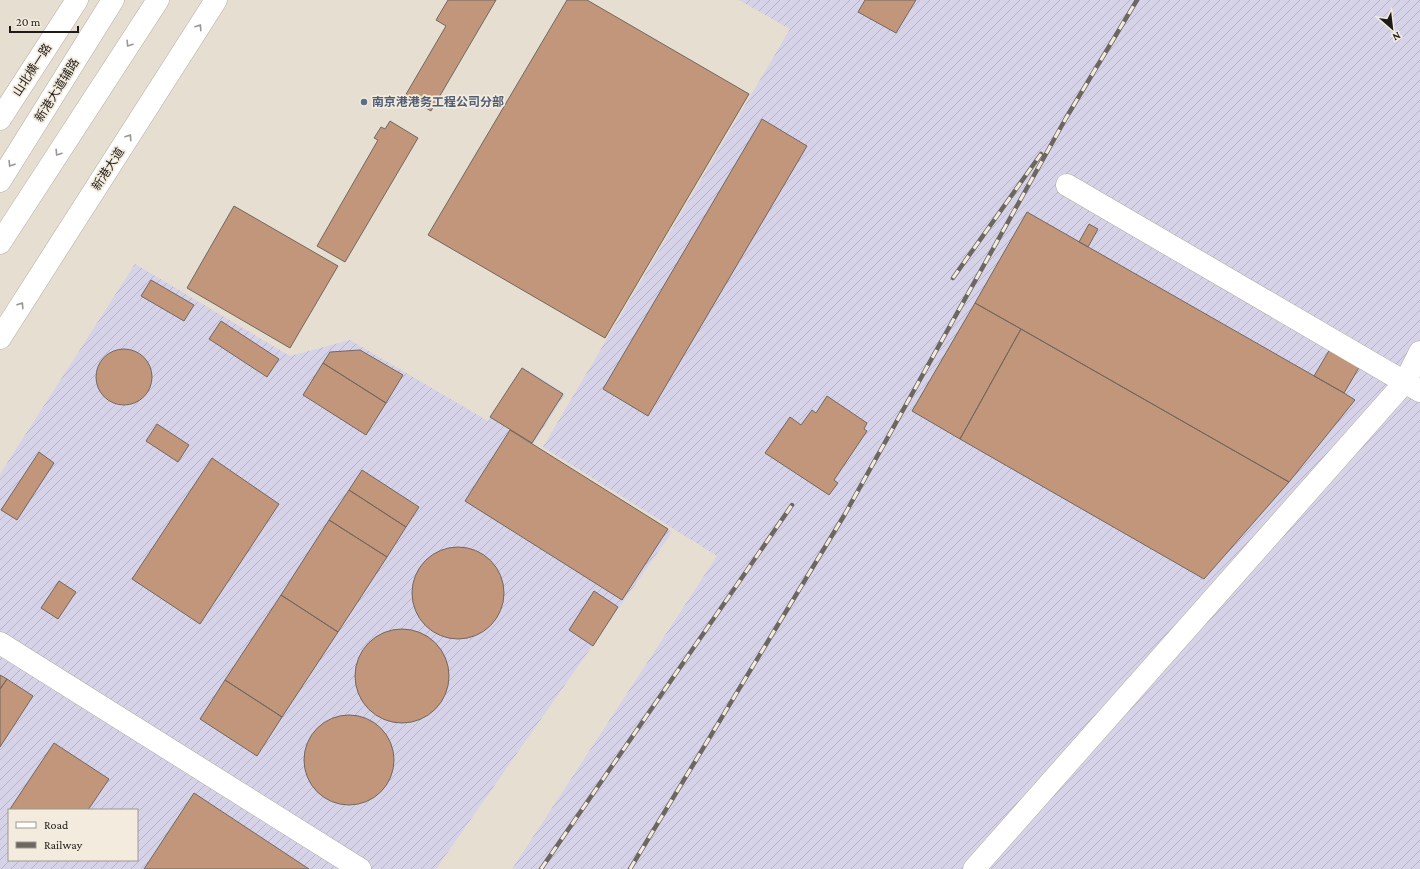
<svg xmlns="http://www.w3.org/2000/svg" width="1420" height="869" font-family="'Crimson Pro','Noto Sans SC',serif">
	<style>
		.industrial { fill: url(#industrial-furrows); fill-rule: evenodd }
		.building { fill: #c1967b; stroke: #73675f }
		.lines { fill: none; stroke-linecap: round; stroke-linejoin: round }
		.minor-casing { stroke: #b5ada0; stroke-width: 23 }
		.major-casing { stroke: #b5ada0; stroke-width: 23 }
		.minor { stroke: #fff; stroke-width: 22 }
		.major { stroke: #fff; stroke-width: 22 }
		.rail-casing { stroke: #6c6760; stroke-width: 4.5 }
		.rail { stroke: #f3ebde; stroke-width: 3; stroke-dasharray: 9; stroke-linecap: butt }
		.oneway { stroke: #9a9897 }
		.service-dot { fill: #5c6f8a; stroke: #f3ebde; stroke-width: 1.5 }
		.labels { text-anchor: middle; stroke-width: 3.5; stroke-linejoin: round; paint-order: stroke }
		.street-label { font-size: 12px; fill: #1e1b17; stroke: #f3ebde }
		.service-label { font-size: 12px; font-weight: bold; fill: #4e5e75; stroke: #f3ebde; text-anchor: start }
	</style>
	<defs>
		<pattern id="industrial-furrows" width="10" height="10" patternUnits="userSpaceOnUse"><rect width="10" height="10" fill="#d6d2e7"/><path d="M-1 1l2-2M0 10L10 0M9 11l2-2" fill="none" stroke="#b7b4c5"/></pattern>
	</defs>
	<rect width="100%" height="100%" fill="#e6ded1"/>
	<path class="industrial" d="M739,0H1420V869H512L717,556L543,447L790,29Z
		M135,264L290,356L350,340L488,421L523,367L565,394L533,444L672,532L436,869H0V474ZM9,810H137V860H9Z"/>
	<path class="building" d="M448,0H496L431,111L405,96L446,26L436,20Z
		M567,0H587L749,94L605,338L428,235Z
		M865,0H916L896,33L858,12Z
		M762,119L807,146L648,416L603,389Z
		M390,121L418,138L345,262L317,246L378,140L374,138L381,127L385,129Z
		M234,206L338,266L290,348L187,288Z
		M1027,212L1344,393L1355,400L1289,482L1021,329L975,303Z
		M1089,224L1098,229L1088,247L1079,242Z
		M151,280L194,305L184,321L141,296Z
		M975,303L1021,329L960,439L912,411Z
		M221,321L279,359L267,377L209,339Z
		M1021,329L1289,482L1204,579L960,439Z
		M1330,349L1360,366L1344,393L1314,376Z
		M96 377a28 28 0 1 1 56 0a28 28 0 1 1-56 0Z
		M360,350L403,375L386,403L323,363L330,352Z
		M323,363L386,403L366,435L303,395Z
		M522,368L563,394L532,443L490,417Z
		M827,396L867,423L864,429L867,431L834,480L838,483L829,495L765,453L790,417L801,425L812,410L816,413Z
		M157,424L189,445L178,462L146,441Z
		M510,430L668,529L622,600L465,501Z
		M39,452L54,463L17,520L1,510Z
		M212,458L279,504L200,624L132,579Z
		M362,470L419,507L406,527L349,490Z
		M349,490L406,527L387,557L329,520Z
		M329,520L387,557L338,632L281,595Z
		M412 593a46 46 0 1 1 92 0a46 46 0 1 1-92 0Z
		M59,581L76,592L58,619L41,608Z
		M594,591L618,607L593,646L569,630Z
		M281,595L338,632L282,717L225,680Z
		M355 676a47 47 0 1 1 94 0a47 47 0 1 1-94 0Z
		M0,675L7,679L0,689Z
		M7,679L33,696L0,747V689Z
		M225,680L282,717L257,756L200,719Z
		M304 760a45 45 0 1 1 90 0a45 45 0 1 1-90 0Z
		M54,743L109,779L88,810H12L10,809Z
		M194,793L309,869H144Z"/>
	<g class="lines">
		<g class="minor-casing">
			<path id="minor" d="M0,119L77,0
				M0,181L113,0
				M1067,185L1420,391
				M0,643L360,869
				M974,869L1405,382L1420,352"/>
		</g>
		<g class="major-casing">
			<path id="major" d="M0,243L158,0
				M0,338L216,0"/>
		</g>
		<use href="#minor" class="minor"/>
		<use href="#major" class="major"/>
		<g class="rail-casing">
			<path id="rail" d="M953,278L1041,154
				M541,869L792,505
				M630,869L845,514L1066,118L1137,0"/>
		</g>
		<use href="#rail" class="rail"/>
	</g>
	<defs><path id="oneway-chevron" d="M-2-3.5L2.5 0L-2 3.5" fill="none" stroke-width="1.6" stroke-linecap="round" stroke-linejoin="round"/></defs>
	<g class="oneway">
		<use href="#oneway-chevron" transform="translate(199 27) rotate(-57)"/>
		<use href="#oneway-chevron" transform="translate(129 44) rotate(123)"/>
		<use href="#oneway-chevron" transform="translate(129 137) rotate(-57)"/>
		<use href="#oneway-chevron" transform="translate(58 153) rotate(123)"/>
		<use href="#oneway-chevron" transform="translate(11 164) rotate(122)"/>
		<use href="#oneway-chevron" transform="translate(21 305) rotate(-57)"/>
	</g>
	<circle class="service-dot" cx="364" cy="102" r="4"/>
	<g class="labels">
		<g class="street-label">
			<text transform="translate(32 70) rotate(-57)" y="4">山北横一路</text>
			<text transform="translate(57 90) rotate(-58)" y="4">新港大道辅路</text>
			<text transform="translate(108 169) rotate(-57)" y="4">新港大道</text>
		</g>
		<g class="service-label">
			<text x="372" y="106">南京港港务工程公司分部</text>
		</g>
	</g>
	<rect x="8" y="809" width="130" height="52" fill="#f3ebde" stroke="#9e988e"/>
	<rect x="16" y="822" width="20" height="6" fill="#ffffff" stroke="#9e988e"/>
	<text x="44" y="829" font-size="12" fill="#1e1b17">Road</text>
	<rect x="16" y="842" width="20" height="6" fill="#6c6760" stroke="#9e988e"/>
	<text x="44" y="849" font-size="12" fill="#1e1b17">Railway</text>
	<g transform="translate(1392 28) rotate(152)" stroke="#f3ebde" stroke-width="3" paint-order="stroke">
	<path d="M0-3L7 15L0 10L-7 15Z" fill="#1e1b17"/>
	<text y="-6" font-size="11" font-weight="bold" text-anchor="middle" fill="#1e1b17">N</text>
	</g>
	<path d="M10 26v6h68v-6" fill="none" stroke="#1e1b17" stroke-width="2"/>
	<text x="16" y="26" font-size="12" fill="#1e1b17" stroke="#f3ebde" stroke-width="3" paint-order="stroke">20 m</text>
</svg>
